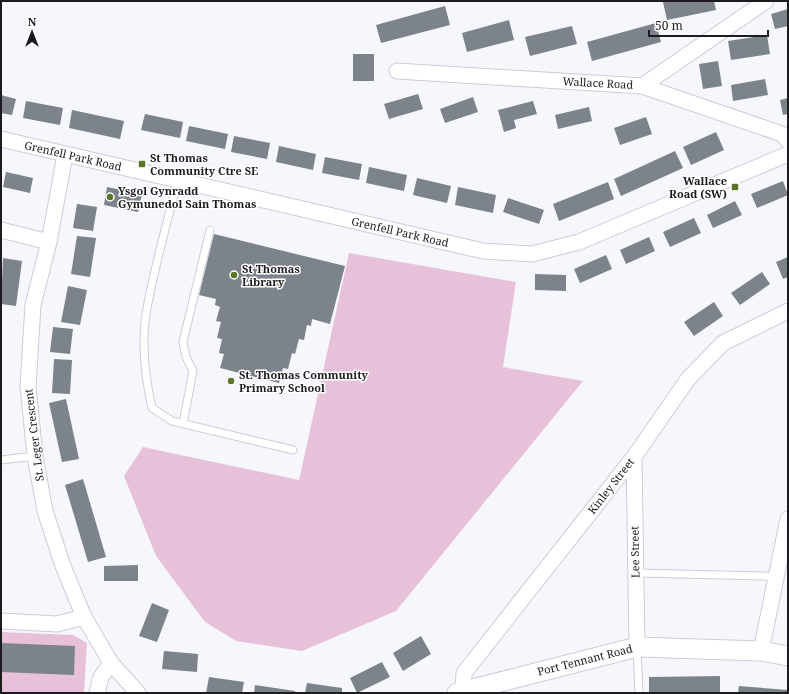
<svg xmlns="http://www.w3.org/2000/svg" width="789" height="694" font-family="'Noto Serif',serif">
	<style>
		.green { fill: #e7c1da }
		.building { fill: #7c838a }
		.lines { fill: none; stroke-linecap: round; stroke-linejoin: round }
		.service-casing { stroke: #cbcdd7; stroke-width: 9 }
		.minor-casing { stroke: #cbcdd7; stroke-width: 17 }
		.tertiary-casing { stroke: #cbcdd7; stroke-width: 21 }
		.service { stroke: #fff; stroke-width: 7 }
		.minor { stroke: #fff; stroke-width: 15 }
		.tertiary { stroke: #fff; stroke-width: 19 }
		.poi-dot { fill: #5c7628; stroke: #fff; stroke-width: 1.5 }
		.labels { text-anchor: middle; stroke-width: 3; stroke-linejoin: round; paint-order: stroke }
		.street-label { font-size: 11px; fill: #1c1c20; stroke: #fff }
		.poi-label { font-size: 11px; font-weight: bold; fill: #1c1c20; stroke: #fff; text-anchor: start }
	</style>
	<rect width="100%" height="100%" fill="#f6f7fd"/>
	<path class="green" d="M349,253L516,282L503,367L583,381L396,611L302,651L236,641L205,622L156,556L124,476L143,447L299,480Z
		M1,632L73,635L87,643L84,693H1Z"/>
	<path class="building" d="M670,1H714L716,10L667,20L663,2Z
		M445,6L450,25L381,43L376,25Z
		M788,9V26L775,29L771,14Z
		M509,20L514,40L467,52L462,33Z
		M656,23L661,42L592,61L587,42Z
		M572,26L577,44L530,56L525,37Z
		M767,35L770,54L731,60L728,41Z
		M353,54H374V81H353Z
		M718,61L722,86L703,89L699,64Z
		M765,79L768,95L733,101L731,85Z
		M418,94L423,109L389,119L384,104Z
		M1,95L16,99L12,115L1,113Z
		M473,97L478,112L445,123L440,109Z
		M788,98V114L783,115L780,100Z
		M26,101L63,108L60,125L23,118Z
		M533,101L537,114L514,120L516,128L504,132L498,110Z
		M589,107L592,121L558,129L555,115Z
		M72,110L124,121L120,139L69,128Z
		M145,114L183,122L180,138L141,130Z
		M646,117L652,134L620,145L614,128Z
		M189,126L228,134L225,149L186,141Z
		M716,132L724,150L691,165L683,147Z
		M234,136L270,143L267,159L231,152Z
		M279,146L316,154L313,170L276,162Z
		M675,151L683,168L621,196L614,179Z
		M325,157L362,164L359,180L322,173Z
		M369,167L407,175L404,191L366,183Z
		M6,172L33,178L30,193L3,187Z
		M417,178L451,186L447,203L413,195Z
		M783,181L788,195L757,208L751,194Z
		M608,182L614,199L559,221L553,204Z
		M107,187L142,194L138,212L104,205Z
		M458,187L496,195L493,213L455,205Z
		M508,198L544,210L539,224L503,212Z
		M735,201L742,215L713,228L707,215Z
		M77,204L97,207L93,231L73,228Z
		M694,218L701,233L670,247L663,232Z
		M214,234L345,266L330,324L312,319L311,326L307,325L304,340L299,339L295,354L292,353L288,369L283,368L279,383L220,368L224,354L219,353L222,339L217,338L221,322L216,321L220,307L215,305L216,299L199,295Z
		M77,236L96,238L90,277L71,274Z
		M649,237L655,251L626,264L620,250Z
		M606,255L612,269L580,283L574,269Z
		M788,257V277L783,279L776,262Z
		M3,258L22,261L16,306L1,304Z
		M762,272L770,284L740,305L731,293Z
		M535,274L566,275V291L535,290Z
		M68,286L87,290L80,325L61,322Z
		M714,302L723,316L694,336L684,322Z
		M53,327L73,329L70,354L50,352Z
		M54,359L72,360L70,394L52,393Z
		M66,399L79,459L62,462L49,403Z
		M83,479L106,557L88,562L65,485Z
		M138,565V581H104V566Z
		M152,603L169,610L157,642L139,636Z
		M421,636L431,654L403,671L393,653Z
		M1,643L75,646L74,675L1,672Z
		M164,651L198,654L197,672L162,669Z
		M382,662L390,677L357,693L350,678Z
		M720,676V693H649V677Z
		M209,677L244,682L242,693H206Z
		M307,683L342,688V693H305Z
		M255,685L295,691V693H254Z
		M739,686L788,690V693H738Z"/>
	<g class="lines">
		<g class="service-casing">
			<path id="service" d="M178,180C167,222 155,265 147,308C141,340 145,377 152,408L172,421L293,450
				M183,424L193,371L186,357L183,342L210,230
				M1,460L35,456
				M636,573L766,576L776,578
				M637,648L639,693"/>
		</g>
		<g class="minor-casing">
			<path id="minor" d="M397,71L642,86L782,134L788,141
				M642,86L766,1
				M1,139L483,251L532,254L579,242L788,154
				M65,155L49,242L33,305L28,386L35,456L45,511L63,566L84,617L111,663L138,693
				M1,230L49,242
				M634,457L637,647
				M1,621L57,624L84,617
				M761,651L788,519
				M463,690L464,673L634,457L688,379L723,343L788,311
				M97,693L101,677L111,663"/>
		</g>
		<g class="tertiary-casing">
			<path id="tertiary" d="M457,693L637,647L761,651L788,656"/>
		</g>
		<use href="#service" class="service"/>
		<use href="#minor" class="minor"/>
		<use href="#tertiary" class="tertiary"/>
	</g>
	<g class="poi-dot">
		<rect x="138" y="160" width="8" height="8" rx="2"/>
		<rect x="731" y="183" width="8" height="8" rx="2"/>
		<circle cx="110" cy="197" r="4"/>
		<circle cx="234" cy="275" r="4"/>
		<circle cx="231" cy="381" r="4"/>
	</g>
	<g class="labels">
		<g class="street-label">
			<text transform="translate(598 83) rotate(3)" y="4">Wallace Road</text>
			<text transform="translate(73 156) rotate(13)" y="4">Grenfell Park Road</text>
			<text transform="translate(400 232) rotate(13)" y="4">Grenfell Park Road</text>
			<text transform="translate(34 435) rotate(-97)" y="4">St. Leger Crescent</text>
			<text transform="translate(611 486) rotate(-52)" y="4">Kinley Street</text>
			<text transform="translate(635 552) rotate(-91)" y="4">Lee Street</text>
			<text transform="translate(585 660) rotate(-14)" y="4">Port Tennant Road</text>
		</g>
		<g class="poi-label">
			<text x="150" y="162">St Thomas<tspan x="150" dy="13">Community Ctre SE</tspan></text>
			<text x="727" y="185" text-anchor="end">Wallace<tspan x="727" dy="13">Road (SW)</tspan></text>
			<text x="118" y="195">Ysgol Gynradd<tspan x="118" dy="13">Gymunedol Sain Thomas</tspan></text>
			<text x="242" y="273">St Thomas<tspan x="242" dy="13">Library</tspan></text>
			<text x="239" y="379">St. Thomas Community<tspan x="239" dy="13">Primary School</tspan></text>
		</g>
	</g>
	<rect width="789" height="694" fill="none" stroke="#1c1c20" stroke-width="4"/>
	<g transform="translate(32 32)" stroke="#ffffff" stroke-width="3" paint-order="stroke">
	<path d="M0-3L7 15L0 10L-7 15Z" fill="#1c1c20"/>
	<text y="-6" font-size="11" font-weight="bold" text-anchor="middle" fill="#1c1c20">N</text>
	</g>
	<path d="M649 30v6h119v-6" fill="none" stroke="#1c1c20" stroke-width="2"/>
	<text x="655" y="30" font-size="12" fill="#1c1c20" stroke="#ffffff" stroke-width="3" paint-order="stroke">50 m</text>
</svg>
